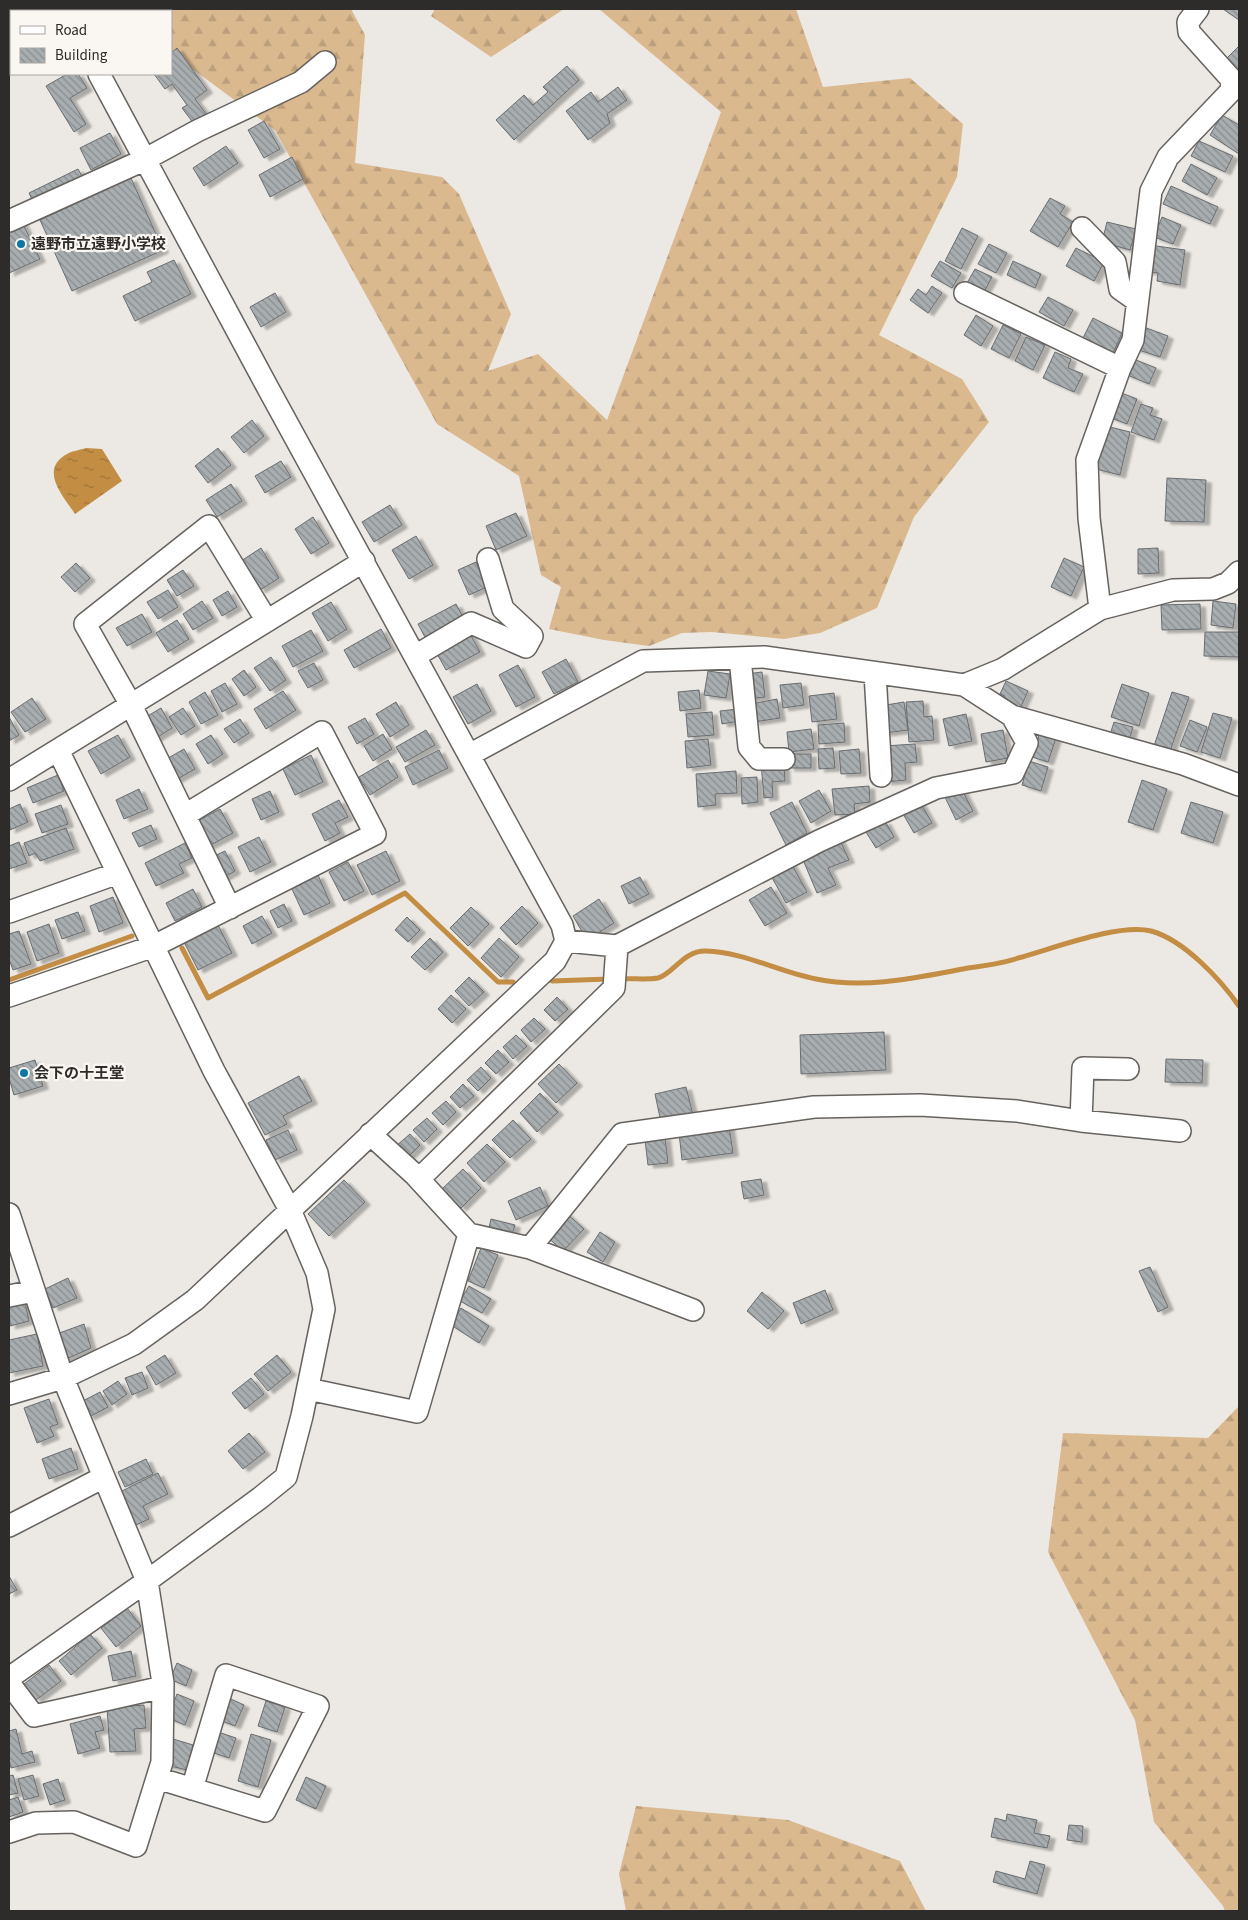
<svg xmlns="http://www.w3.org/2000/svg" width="1248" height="1920" font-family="'Source Sans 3','Noto Sans JP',sans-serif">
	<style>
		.forest { fill: url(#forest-firs) }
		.water { fill: url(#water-ripples) }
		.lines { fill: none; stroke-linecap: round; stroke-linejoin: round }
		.stream { stroke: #c38d44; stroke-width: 5 }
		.building { fill: url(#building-back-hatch); stroke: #696d70; filter: url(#shadow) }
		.minor-casing { stroke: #66635f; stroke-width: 24 }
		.minor { stroke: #fff; stroke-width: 21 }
		.poi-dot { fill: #0d77a2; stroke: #faf6f2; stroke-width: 2 }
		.labels { text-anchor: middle; stroke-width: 4.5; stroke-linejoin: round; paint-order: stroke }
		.poi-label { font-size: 15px; font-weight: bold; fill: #2d2c2a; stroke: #faf6f2; text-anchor: start }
	</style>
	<defs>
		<pattern id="forest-firs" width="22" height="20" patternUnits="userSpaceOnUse" patternTransform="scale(1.25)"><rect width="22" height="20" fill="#dbb98f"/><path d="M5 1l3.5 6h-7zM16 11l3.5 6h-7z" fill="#bc9f7c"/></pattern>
		<pattern id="water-ripples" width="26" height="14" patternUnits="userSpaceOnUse" patternTransform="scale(1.25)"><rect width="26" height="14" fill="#c38d44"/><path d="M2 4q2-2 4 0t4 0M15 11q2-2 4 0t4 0" fill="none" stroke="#9f7339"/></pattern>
		<pattern id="building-back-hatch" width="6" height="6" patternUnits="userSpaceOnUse" patternTransform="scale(1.25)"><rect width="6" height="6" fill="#a8adb0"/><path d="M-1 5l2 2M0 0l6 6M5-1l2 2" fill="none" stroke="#898d8f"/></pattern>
		<filter id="shadow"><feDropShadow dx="5.5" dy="3" stdDeviation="1" flood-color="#0004"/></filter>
	</defs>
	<rect width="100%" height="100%" fill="#ece9e4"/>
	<path class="forest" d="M132,9H351L365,35L355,163L442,177L459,194L511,314L488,371L538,354L607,420L721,112L599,9H796L823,87L910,78L963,124L957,177L879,335L962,379L989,422L914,517L877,608L820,633L784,639L712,632L682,633L649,646L604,640L549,629L561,587L541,575L519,476L437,424L275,130L171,53V11H132Z
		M435,9H564L491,57L431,16Z
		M1239,1406V1911H1225L1223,1906L1154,1822L1135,1720L1048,1552L1063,1433L1208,1438Z
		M636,1806L788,1820L900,1861L926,1911H626L619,1874Z"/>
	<path class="water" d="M86,448L102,449L122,481L75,514C64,497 38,470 67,454C72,451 80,450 86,448Z"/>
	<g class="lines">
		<path class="stream" d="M182,948L208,998L405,893L498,982H513
			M620,979C632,978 646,980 658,978C673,974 684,950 706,951C744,952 779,972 816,979C865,989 915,978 963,969C981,966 1001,964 1018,958C1052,949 1118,923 1151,931C1184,940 1220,979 1239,1006
			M9,980L132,936
			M552,981L609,979"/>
	</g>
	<path class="building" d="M1223,9H1239V20Z
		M1239,46V74L1225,60Z
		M177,48L207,90L195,99L207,115L194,124L182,108L187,105L172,84L165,89L154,74H171V53Z
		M567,66L579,80L514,140L496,120L524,95L533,105L548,92L543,87Z
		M67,74H78L87,88L70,98L86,124L74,132L46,86Z
		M618,87L627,100L607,114L610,123L588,140L566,111L591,92L598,102Z
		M1222,115L1239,125V154L1210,135Z
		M264,121L280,149L264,158L248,130Z
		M110,133L121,154L91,170L80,148Z
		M1199,141L1233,156L1225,172L1191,156Z
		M226,146L238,163L204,186L193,168Z
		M292,157L303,179L270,197L259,175Z
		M1191,164L1217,178L1207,195L1182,181Z
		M78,169L84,180L34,204L29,193Z
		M131,178L163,250L72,291L40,220Z
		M1171,186L1218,207L1210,224L1163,204Z
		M1050,198L1065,206L1060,214L1073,222L1058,247L1030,231Z
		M1162,217L1181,225L1173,244L1154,237Z
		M22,222L40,259L9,273V228Z
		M1107,222L1136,229L1130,250L1102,242Z
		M962,228L978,236L961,269L945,261Z
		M989,244L1007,253L996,273L978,264Z
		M1149,245L1185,250L1180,285L1157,281L1158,273L1145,271Z
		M1076,248L1104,262L1094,281L1066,266Z
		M174,260L191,294L135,321L123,296L152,282L147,272Z
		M940,261L961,273L952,288L931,276Z
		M1013,261L1041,274L1035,288L1007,275Z
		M975,269L992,277L984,292L967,283Z
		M932,286L942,293L928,313L910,300L918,289L926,295Z
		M275,293L286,312L261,327L250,307Z
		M1048,297L1073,310L1064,326L1039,312Z
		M976,315L993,326L981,346L964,335Z
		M1093,318L1122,333L1113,353L1083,338Z
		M1003,325L1021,334L1009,358L991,349Z
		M1141,326L1168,336L1160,357L1133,348Z
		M1026,337L1045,345L1033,370L1015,361Z
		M1055,352L1071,359L1068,368L1083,374L1074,392L1043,378Z
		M1131,358L1156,368L1149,384L1125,374Z
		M1119,392L1137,399L1127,424L1109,417Z
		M1141,404L1153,408L1150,415L1162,419L1154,440L1131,432Z
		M252,420L264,436L244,453L231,437Z
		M1106,426L1130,432L1120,475L1096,469Z
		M218,448L231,465L208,483L195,466Z
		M281,461L291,477L265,493L255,476Z
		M1167,478L1206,480L1204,522L1165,521Z
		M231,484L242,501L217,517L206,500Z
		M390,505L402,525L374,542L362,522Z
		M516,513L527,536L496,550L486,526Z
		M313,517L329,543L311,554L295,529Z
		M416,536L433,565L409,579L392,550Z
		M261,548L279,578L260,590L241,561Z
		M1158,548L1159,573L1138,574V549Z
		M1064,558L1084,567L1071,596L1051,587Z
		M476,562L487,587L469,595L458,570Z
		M76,563L90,578L75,592L61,577Z
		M183,570L194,586L177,596L167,580Z
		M168,590L178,607L158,619L147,602Z
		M228,591L237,607L222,616L213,600Z
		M202,601L213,618L193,630L183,614Z
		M1213,601L1236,604L1233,628L1211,625Z
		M331,602L347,629L328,641L312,613Z
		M456,604L465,621L427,641L418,624Z
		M1200,604L1201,629L1162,630L1161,605Z
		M142,614L152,632L127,646L116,628Z
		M177,620L189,639L168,652L156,633Z
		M381,629L391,648L354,668L344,650Z
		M311,630L323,651L293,667L282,646Z
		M469,632L480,652L446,670L435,650Z
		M1205,632H1239V657L1204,656Z
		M271,657L286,680L270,691L254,668Z
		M566,659L578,682L554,694L542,672Z
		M314,663L323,680L308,688L298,671Z
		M518,665L535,697L516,707L499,675Z
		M244,670L256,687L244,696L232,679Z
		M708,671L730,674L726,698L704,695Z
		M762,672L765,697L749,699L746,674Z
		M1006,681L1028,691L1019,711L1001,703L1005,696L1000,694Z
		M225,683L237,704L222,712L211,691Z
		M801,683L804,705L783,708L780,685Z
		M477,684L491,711L468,724L453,697Z
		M1122,684L1149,693L1139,726L1111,717Z
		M699,690L701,708L680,711L678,692Z
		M283,691L296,710L266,729L254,709Z
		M205,692L218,715L201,724L189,702Z
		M1172,692L1189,697L1170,751L1154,746Z
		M834,693L837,719L812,722L809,696Z
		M32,698L46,719L25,732L11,712Z
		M777,699L780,718L754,722L751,704Z
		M923,701L924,717L932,716L934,740L909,742L906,702Z
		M396,702L409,725L390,737L376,714Z
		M904,702L908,730L885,733L880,706Z
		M161,708L172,728L153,740L141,720Z
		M183,708L195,726L181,735L169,717Z
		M738,709L739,721L722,724L720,711Z
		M712,712L714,735L688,737L686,714Z
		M1213,713L1232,718L1220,758L1201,752Z
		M966,714L972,741L949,746L943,719Z
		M9,717L19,735L9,741Z
		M365,718L374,734L357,744L348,727Z
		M240,719L249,733L234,743L224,729Z
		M1190,720L1207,727L1197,752L1180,746Z
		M1114,722L1133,727L1128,744L1109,738Z
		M844,723L845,742L819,744L818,725Z
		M811,729L814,749L789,752L787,732Z
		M426,730L435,745L405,762L396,747Z
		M1003,730L1008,758L986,762L981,734Z
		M1040,732L1056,738L1048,762L1032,757Z
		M383,734L392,749L373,761L364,746Z
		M118,735L130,757L101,774L88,751Z
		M211,735L223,754L208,764L196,744Z
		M708,739L711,765L687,768L685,741Z
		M915,744L917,762L905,763L906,780L886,782L884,746Z
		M833,748L835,768L819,769L818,749Z
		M184,749L195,769L174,781L163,761Z
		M859,749L861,773L841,774L839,751Z
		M439,750L448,768L413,785L405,767Z
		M789,754H811V768H789Z
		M311,755L323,782L295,795L283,769Z
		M388,760L398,777L370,795L359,777Z
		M1029,761L1048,767L1041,791L1022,785Z
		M761,763L784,767L785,781L772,782L773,797L764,798Z
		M736,771L737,793L715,794L716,805L698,807L696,774Z
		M58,775L64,791L33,803L27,788Z
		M757,777L758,802L742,804L741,778Z
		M1142,780L1167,789L1153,830L1128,822Z
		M869,786L870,802L854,804L855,814L835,815L832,789Z
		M960,786L973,811L956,820L944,795Z
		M139,789L148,809L124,819L116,800Z
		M819,790L831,811L811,823L799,801Z
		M270,791L279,812L261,820L252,799Z
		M339,800L348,817L335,823L340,833L325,841L312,814Z
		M792,802L807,833L786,845L770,813Z
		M920,802L932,823L914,833L902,812Z
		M1191,802L1223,812L1213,843L1181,833Z
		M20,804L28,822L10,830L9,809Z
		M61,805L68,824L42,833L35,814Z
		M220,809L233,833L207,847L194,823Z
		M885,821L894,837L876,848L866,832Z
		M151,825L157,839L139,847L132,833Z
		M66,828L74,849L40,861L35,853L29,856L24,843Z
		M259,837L271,862L250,872L238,847Z
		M839,838L849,860L828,868L836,885L817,893L801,855Z
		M19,842L27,863L9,869V846Z
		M185,843L192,858L179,864L184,873L156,886L145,863Z
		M225,851L235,871L221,879L210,858Z
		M386,851L400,881L372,895L357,865Z
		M348,862L364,891L344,901L329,872Z
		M791,863L807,892L786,903L770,874Z
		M318,875L330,903L304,915L291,887Z
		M640,877L649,894L629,904L621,886Z
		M771,887L787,913L765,926L749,900Z
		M193,889L202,907L175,921L166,903Z
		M113,897L123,923L99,932L90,906Z
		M599,899L614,923L587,940L573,916Z
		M284,904L292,921L278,928L270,911Z
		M522,906L538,923L516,945L500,928Z
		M471,907L489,924L468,946L450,928Z
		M78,912L85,931L62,939L55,920Z
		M262,916L272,933L252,944L243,926Z
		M407,917L420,930L408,942L395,930Z
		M49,924L59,953L37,961L27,932Z
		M218,925L232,953L198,970L184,942Z
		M19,931L31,964L13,970L9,959V934Z
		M430,938L443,952L425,970L411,957Z
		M499,938L519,957L501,977L481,958Z
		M469,977L484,992L469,1006L455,991Z
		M451,995L466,1009L452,1023L438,1009Z
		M557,997L568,1009L555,1021L544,1010Z
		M534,1018L545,1029L531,1042L521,1030Z
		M884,1032L886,1070L801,1074L800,1035Z
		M516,1035L527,1046L513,1059L503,1047Z
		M498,1050L509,1062L496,1074L485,1063Z
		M1166,1059L1203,1060L1202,1083L1165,1082Z
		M35,1060L43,1086L14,1095L9,1078V1068Z
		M559,1064L577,1083L556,1103L538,1084Z
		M481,1067L491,1078L478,1091L467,1080Z
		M299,1076L312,1101L283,1116L287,1124L265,1135L248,1103Z
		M463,1084L474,1096L460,1108L450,1097Z
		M686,1087L694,1119L662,1127L655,1094Z
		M540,1093L558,1112L537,1132L520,1113Z
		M446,1101L456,1112L443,1125L432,1113Z
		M427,1118L437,1129L424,1142L413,1130Z
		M513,1120L531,1139L510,1158L492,1140Z
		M729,1126L733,1153L682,1160L679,1133Z
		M288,1130L297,1150L275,1160L266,1140Z
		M410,1134L420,1145L407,1158L396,1146Z
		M665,1137L668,1163L648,1165L645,1140Z
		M487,1144L505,1162L484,1182L467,1163Z
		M463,1169L481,1188L461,1208L442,1189Z
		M761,1179L764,1195L744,1199L741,1182Z
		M344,1180L365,1202L329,1236L308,1214Z
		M540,1187L548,1206L516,1220L508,1201Z
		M565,1212L584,1229L563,1251L545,1235Z
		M491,1219L515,1225L511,1238L488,1232Z
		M600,1232L615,1242L603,1262L587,1252Z
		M481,1248L498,1255L484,1288L468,1281Z
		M1150,1267L1168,1307L1158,1312L1139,1271Z
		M68,1278L77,1298L53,1308L45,1289Z
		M469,1286L491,1299L482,1313L460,1301Z
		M825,1290L833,1310L801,1324L793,1303Z
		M762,1292L784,1311L768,1329L747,1311Z
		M24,1298L29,1321L10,1326L9,1302Z
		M461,1308L489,1326L479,1343L451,1325Z
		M84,1324L91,1348L64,1360L54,1335Z
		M37,1334L43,1366L9,1373V1340Z
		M165,1355L176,1373L156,1385L146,1367Z
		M277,1355L291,1372L268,1391L254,1374Z
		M142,1372L148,1388L132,1395L125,1378Z
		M251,1378L264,1394L245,1409L232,1393Z
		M118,1381L127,1394L112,1405L103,1391Z
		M100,1392L108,1407L89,1417L81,1402Z
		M49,1399L58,1424L50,1427L54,1436L37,1443L24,1408Z
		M249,1433L265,1452L243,1469L228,1451Z
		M71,1448L78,1469L49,1479L42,1459Z
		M146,1459L153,1474L125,1487L118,1472Z
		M158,1473L168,1494L143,1506L149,1519L136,1525L120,1492Z
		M9,1576L17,1590L9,1594Z
		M127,1608L141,1626L116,1647L101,1628Z
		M90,1634L102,1648L71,1675L59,1661Z
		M131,1651L136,1676L113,1681L108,1656Z
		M177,1663L192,1670L186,1686L170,1679Z
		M49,1665L61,1681L36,1700L24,1684Z
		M177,1694L194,1701L185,1725L168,1718Z
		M226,1697L244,1705L235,1726L217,1719Z
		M266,1701L285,1707L277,1732L258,1726Z
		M144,1705L146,1728L134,1729L136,1751L110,1752L107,1708Z
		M100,1716L104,1730L95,1732L100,1748L78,1754L70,1724Z
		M16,1729L22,1754L32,1751L35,1762L11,1768L9,1760V1731Z
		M218,1732L236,1738L229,1758L211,1752Z
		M251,1734L271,1740L258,1787L238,1781Z
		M173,1739L193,1745L187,1770L166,1765Z
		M13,1775L18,1793L9,1795V1776Z
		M33,1775L39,1796L24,1800L18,1779Z
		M306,1777L326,1786L316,1809L296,1800Z
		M58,1779L65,1800L50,1805L43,1784Z
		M18,1797L23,1812L9,1817V1800Z
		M1007,1814L1037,1820L1034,1833L1050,1836L1047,1848L991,1837L995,1818L1006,1821Z
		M1069,1825L1083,1826L1082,1842L1067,1840Z
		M1030,1861L1045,1865L1037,1894L993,1882L996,1871L1025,1879Z"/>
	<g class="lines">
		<g class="minor-casing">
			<path id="minor" d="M64,9L66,11
				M9,221L144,160L197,131L301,82L325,62
				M1082,228L1115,262L1120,289L1137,301
				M965,293L1120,368
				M1100,609L1089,518L1087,460L1120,368L1133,340L1151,191L1168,157L1231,91L1232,80L1189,32L1188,22L1198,9
				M415,656L471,623L526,647L532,636L503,609L488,559
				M740,658L749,747L759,759H784
				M875,673L881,776
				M964,685L1003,669L1100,609L1173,590L1213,589L1228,583L1239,572
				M469,755L643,661L764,657L964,685L1012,716L1183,764L1239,785
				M9,780L364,561
				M230,908L131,705L85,624L209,526L267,621
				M9,912L118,873
				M566,941L617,946
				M9,996L154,946L375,834L322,732L185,815
				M1081,1121L1083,1068L1128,1069
				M370,1134L414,1174L469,1234L530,1248L693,1310
				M419,1179L614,988L617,946L819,841L936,788L1013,773L1027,743L1012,716
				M9,1214L63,1378L147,1581L163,1683L162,1762L136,1846L74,1822L36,1823L9,1832
				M530,1248L622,1134L814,1107L920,1105L1017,1111L1081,1121L1180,1131
				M9,1296L34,1291
				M308,1389L417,1412L469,1234
				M9,1394L63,1378L134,1344L195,1300L555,961L566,941L562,925L269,390L99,74
				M9,1526L104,1477
				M9,1678L147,1581L260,1498L286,1477L302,1416L324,1309L317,1273L290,1210L214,1071L58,750
				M9,1683L34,1716L163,1687
				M157,1778L265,1811L318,1706L226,1675L192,1789"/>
		</g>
		<use href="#minor" class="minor"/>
	</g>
	<g class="poi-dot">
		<circle cx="21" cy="244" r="5"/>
		<circle cx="24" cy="1073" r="5"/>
	</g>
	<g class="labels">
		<g class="poi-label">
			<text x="31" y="249">遠野市立遠野小学校</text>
			<text x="34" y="1078">会下の十王堂</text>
		</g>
	</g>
	<rect width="1248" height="1920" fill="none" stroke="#2d2c2a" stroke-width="20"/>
	<rect x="10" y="10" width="162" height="65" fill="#faf6f2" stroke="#a8a5a2"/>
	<rect x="20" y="26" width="25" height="8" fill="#ffffff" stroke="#a8a5a2"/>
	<text x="55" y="35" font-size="15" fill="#2d2c2a">Road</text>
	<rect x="20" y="48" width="25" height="15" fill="url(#building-back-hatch)" stroke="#a8a5a2"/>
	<text x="55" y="60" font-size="15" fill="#2d2c2a">Building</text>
</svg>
